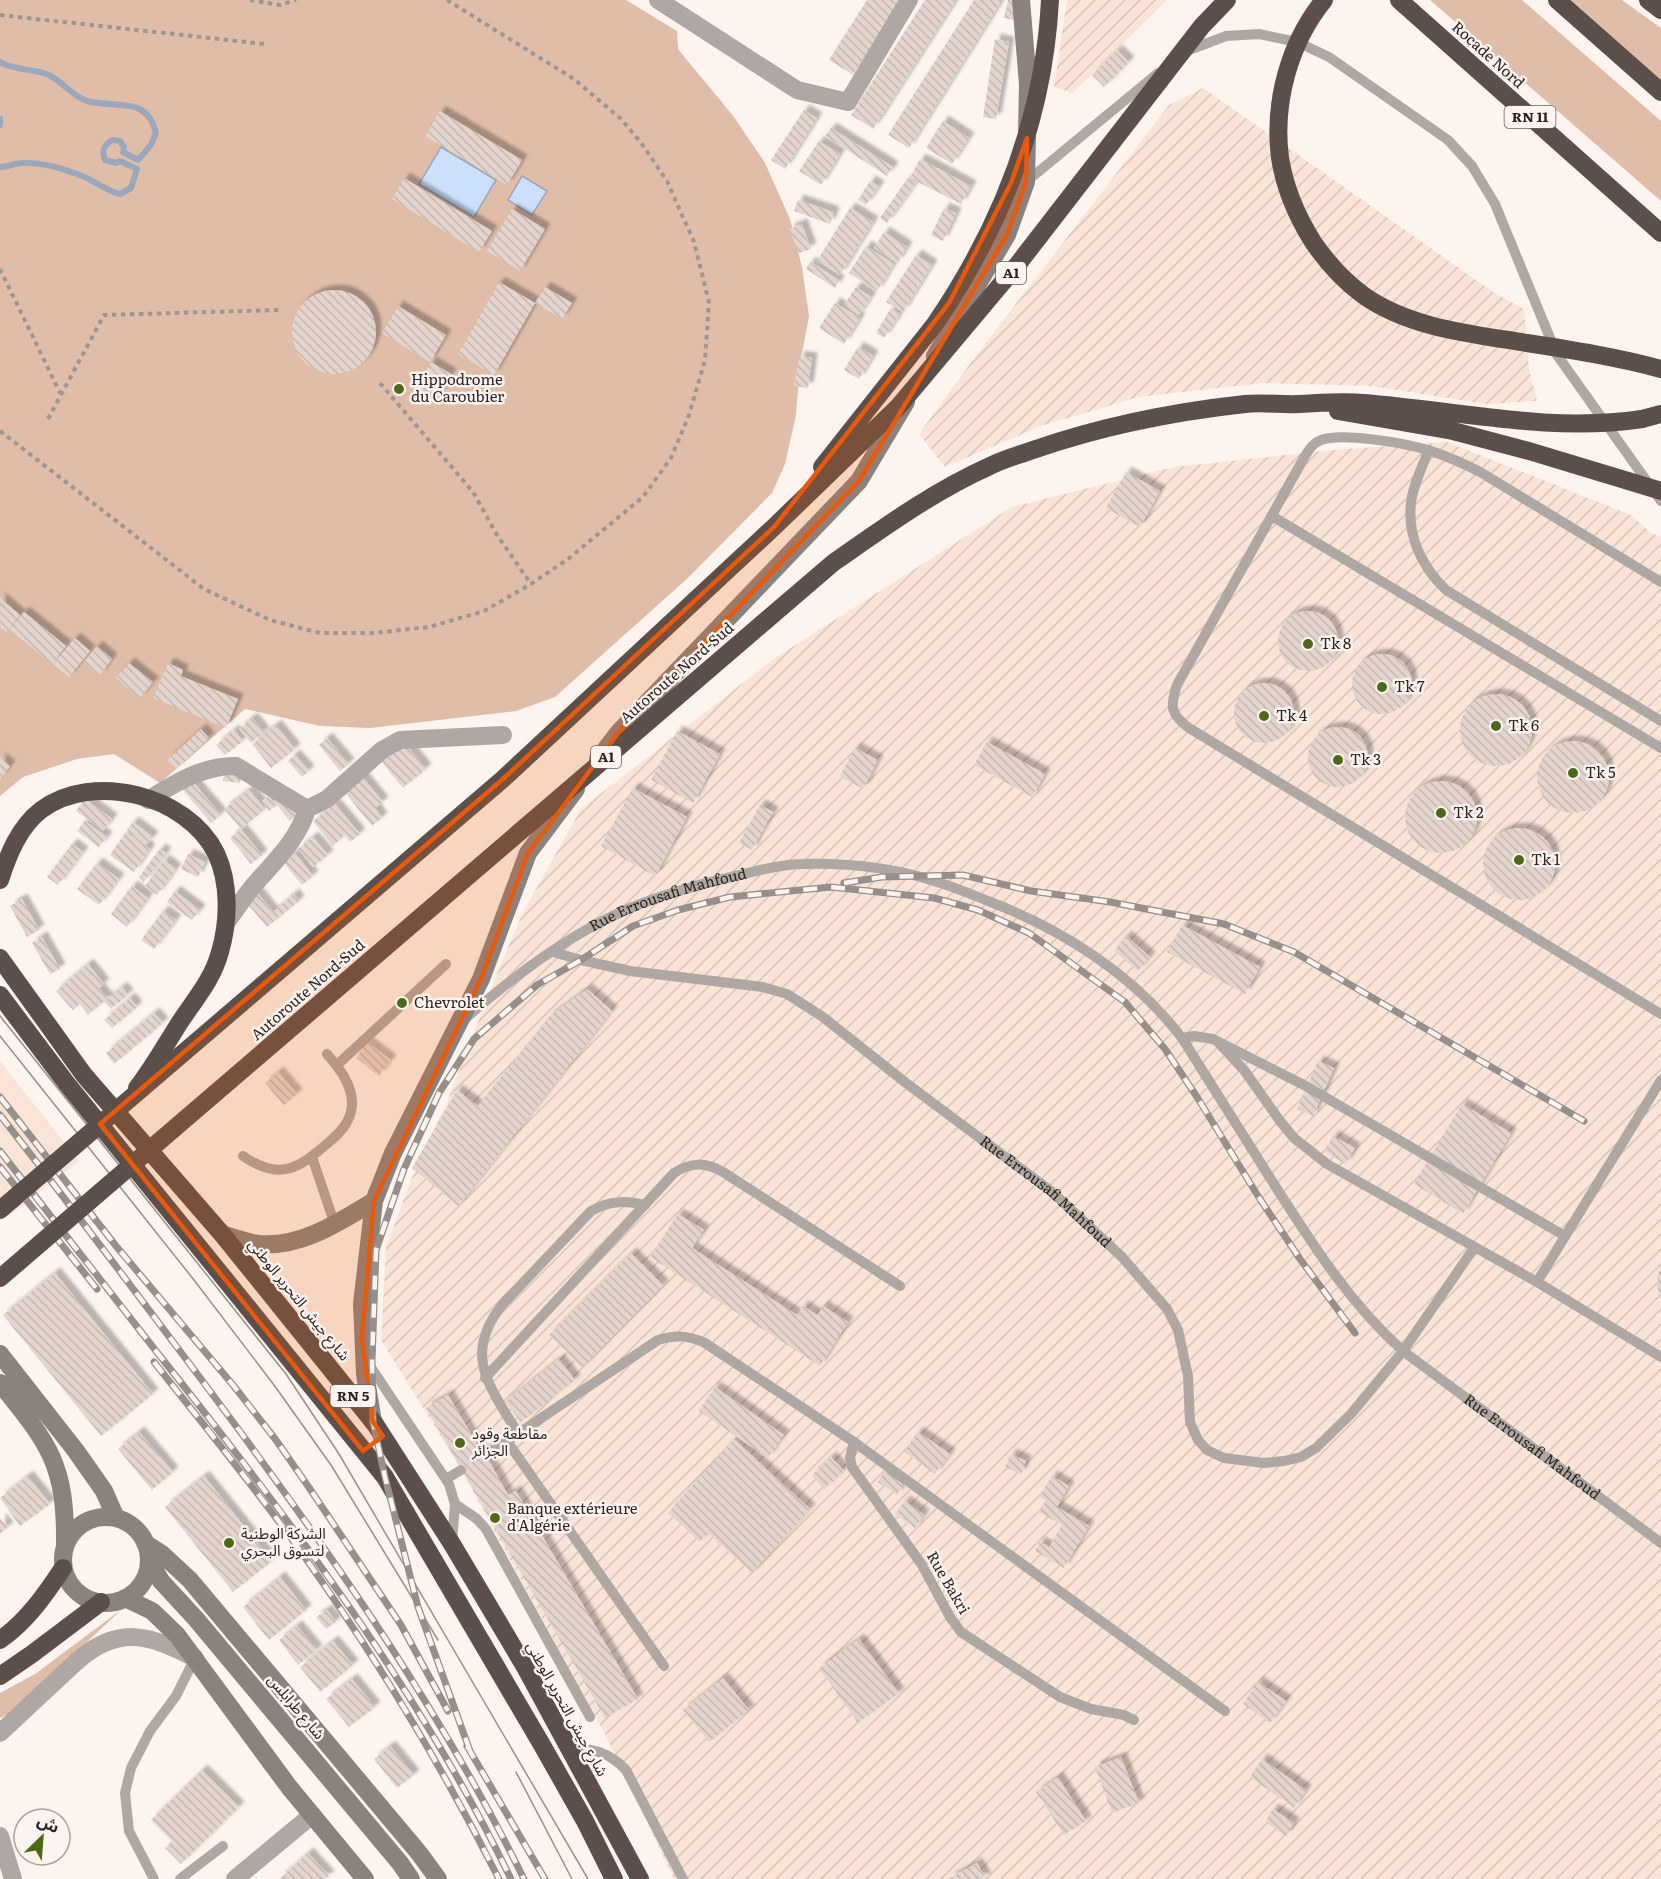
<svg xmlns="http://www.w3.org/2000/svg" width="1661" height="1879" font-family="Literata,'Noto Sans Arabic',serif">
	<style>
		.built { fill: #fae4d8 }
		.industrial { fill: url(#industrial-furrows) }
		.grass { fill: #dfbda9 }
		.water { fill: #cce0fd; stroke: #9ba8bb; stroke-width: 1.5 }
		.lines { fill: none; stroke-linecap: round; stroke-linejoin: round }
		.stream { stroke: #9ba8bb; stroke-width: 6 }
		.building { fill: url(#building-back-hatch); filter: url(#shadow) }
		.path { stroke: #9e9692; stroke-width: 4; stroke-dasharray: 4.5 4.5; stroke-linecap: butt }
		.lane { stroke: #aea7a4; stroke-width: 10 }
		.street { stroke: #aea7a4; stroke-width: 18 }
		.secondary { stroke: #8b817d; stroke-width: 18 }
		.highway { stroke: #5c4f4a; stroke-width: 18 }
		.tram { stroke: #968f8b; stroke-width: 1.5 }
		.rail-casing { stroke: #968f8b; stroke-width: 7 }
		.rail { stroke: #fdf4ef; stroke-width: 4.5; stroke-dasharray: 14; stroke-linecap: butt }
		.highway-bridge { stroke: #5c4f4a; stroke-width: 18 }
		.marked { fill: #e8590c; fill-opacity: 0.2; stroke: #e8590c; stroke-width: 4.5; stroke-linejoin: round }
		.poi-dot { fill: #4c681b; stroke: #fdf4ef; stroke-width: 2 }
		.labels { text-anchor: middle; stroke-width: 5; stroke-linejoin: round; paint-order: stroke }
		.shield { fill: #fdf4ef; stroke: #69625f; stroke-width: 1.5 }
		.shield-label { font-size: 14px; font-weight: bold; fill: #2a2421 }
		.street-label { font-size: 15px; fill: #2a2421; stroke: #fdf4ef }
		.poi-label { font-size: 15px; fill: #2a2421; stroke: #fdf4ef; text-anchor: start }
	</style>
	<defs>
		<pattern id="industrial-furrows" width="10" height="10" patternUnits="userSpaceOnUse" patternTransform="scale(1.5)"><rect width="10" height="10" fill="#fae4d8"/><path d="M-1 1l2-2M0 10L10 0M9 11l2-2" fill="none" stroke="#d6c3b9"/></pattern>
		<pattern id="building-back-hatch" width="6" height="6" patternUnits="userSpaceOnUse" patternTransform="scale(1.5)"><rect width="6" height="6" fill="#e3d5cd"/><path d="M-1 5l2 2M0 0l6 6M5-1l2 2" fill="none" stroke="#c3b7b0"/></pattern>
		<filter id="shadow"><feDropShadow dx="5.5" dy="-5.5" stdDeviation="1.5" flood-color="#0004"/></filter>
	</defs>
	<rect width="100%" height="100%" fill="#fdf4ef"/>
	<path class="built" d="M0,1061L79,1161L9,1216L0,1204Z"/>
	<path class="industrial" d="M1067,0H1167L1073,93L1054,87Z
		M1203,88L1496,294L1524,309L1529,369L1537,401L1486,404L1372,386L1263,383L1138,397L1041,426L945,467L919,434L975,357L1169,105Z
		M1447,442L1631,515L1651,533L1661,537V1879H674L607,1738L458,1464L381,1340L386,1247L411,1180L447,1102L496,976L524,910L581,809L775,658L1012,507L1174,467L1332,450Z"/>
	<path class="grass" d="M0,0H626L677,31L678,49L734,117L765,163L790,219L802,267L809,316L800,363L796,415L785,464L772,493L689,577L555,697L516,711L370,728L320,726L245,709L160,783L114,754L77,759L23,777L0,796Z
		M1430,0H1522L1661,121V201Z
		M1571,0H1622L1661,28V81Z
		M122,1609L14,1711L0,1718V1693L35,1674Z"/>
	<path class="water" d="M441,147L496,180L474,217L419,184Z
		M522,176L547,191L532,215L508,200Z"/>
	<g class="lines">
		<path class="stream" d="M0,62C15,71 33,68 49,75C63,82 72,96 87,101C116,109 147,95 156,133L151,145L138,160L123,152L124,147L120,141L112,140C104,145 101,151 105,160L116,163L120,161L137,169L131,188L120,194C106,191 95,181 82,176C65,169 41,162 23,163C15,163 8,167 0,167
			M0,119V125"/>
	</g>
	<path class="building" d="M867,0H901L853,75L829,60Z
		M925,0H956L873,129L851,115Z
		M974,0H1002L909,148L888,135Z
		M1008,0H1019L1014,20L1004,18Z
		M995,39L1009,42L996,119L983,117Z
		M1117,50L1129,62L1104,87L1092,75Z
		M804,110L817,118L785,169L771,160Z
		M440,111L522,160L507,185L425,136Z
		M943,121L969,138L952,164L926,148Z
		M831,128L893,167L887,176L825,136Z
		M819,141L840,154L821,185L799,171Z
		M920,159L971,186L961,204L910,178Z
		M404,178L492,231L479,252L392,199Z
		M908,178L916,183L887,223L880,218Z
		M870,181L879,186L866,205L858,200Z
		M798,200L834,212L830,224L794,211Z
		M850,208L873,222L840,275L817,261Z
		M944,208L956,213L943,241L931,235Z
		M512,209L545,229L520,271L487,251Z
		M802,224L811,249L799,253L789,229Z
		M884,232L907,247L897,263L874,248Z
		M866,246L894,264L877,291L849,273Z
		M916,255L932,265L903,312L886,302Z
		M810,262L839,281L835,288L806,269Z
		M499,282L535,303L494,375L458,354Z
		M545,287L572,303L562,319L535,303Z
		M856,287L871,297L859,315L844,305Z
		M292 332a42 42 0 1 1 84 0a42 42 0 1 1-84 0Z
		M835,303L860,318L844,344L819,328Z
		M398,306L446,335L430,362L382,333Z
		M891,308L900,314L884,338L876,333Z
		M858,347L873,356L859,379L844,370Z
		M799,356L812,358L808,388L794,386Z
		M431,362L451,374L435,401L415,389Z
		M1126,472L1160,491L1140,527L1106,508Z
		M0,598L20,615L6,632L0,627Z
		M1278 641a30 30 0 1 1 60 0a30 30 0 1 1-60 0Z
		M24,612L66,646L52,664L9,629Z
		M75,638L90,651L69,677L53,664Z
		M97,646L112,659L100,675L84,662Z
		M1352 684a30 30 0 1 1 60 0a30 30 0 1 1-60 0Z
		M129,663L153,682L140,698L116,678Z
		M168,663L183,670L181,676L238,699L226,728L153,698Z
		M1234 713a30 30 0 1 1 60 0a30 30 0 1 1-60 0Z
		M1460 730a36 36 0 1 1 72 0a36 36 0 1 1-72 0Z
		M252,718L264,732L251,743L239,729Z
		M276,725L295,749L271,768L252,744Z
		M1308 757a30 30 0 1 1 60 0a30 30 0 1 1-60 0Z
		M201,729L209,738L176,769L168,760Z
		M234,730L243,741L225,755L216,745Z
		M677,731L720,754L693,803L651,780Z
		M327,738L349,764L340,771L319,745Z
		M1537 777a36 36 0 1 1 72 0a36 36 0 1 1-72 0Z
		M403,741L426,769L403,788L380,760Z
		M987,742L1045,774L1032,797L974,765Z
		M855,748L878,760L863,789L840,776Z
		M295,755L309,771L302,777L288,761Z
		M0,758L10,766L0,779Z
		M225,767L242,769L240,783L223,781Z
		M360,774L383,802L375,808L382,818L372,826L342,789Z
		M1405 817a36 36 0 1 1 72 0a36 36 0 1 1-72 0Z
		M193,782L221,815L211,823L183,790Z
		M633,788L687,817L655,876L601,846Z
		M249,790L265,809L241,829L262,855L251,864L230,838L241,829L224,809Z
		M282,795L297,814L290,821L277,805L269,811L262,801L269,796L273,802Z
		M85,799L112,819L103,831L76,811Z
		M335,804L360,834L350,842L345,835L333,846L313,821Z
		M760,805L773,812L752,850L739,843Z
		M85,821L107,837L99,847L77,831Z
		M133,822L153,837L146,845L127,830Z
		M1483 864a36 36 0 1 1 72 0a36 36 0 1 1-72 0Z
		M126,832L150,849L134,872L110,855Z
		M313,837L328,855L313,867L298,849Z
		M72,844L83,852L58,885L47,877Z
		M160,849L166,853L144,882L139,877Z
		M295,853L313,876L302,885L283,862Z
		M188,854L205,862L198,877L181,869Z
		M164,860L176,869L157,895L145,886Z
		M97,863L119,879L99,905L77,889Z
		M132,886L148,898L127,927L111,914Z
		M175,891L200,910L192,920L167,902Z
		M256,891L273,912L294,894L299,901L267,927L244,900Z
		M22,899L39,930L27,937L10,906Z
		M163,911L176,920L154,949L141,940Z
		M1182,925L1260,967L1245,994L1167,952Z
		M1126,936L1150,957L1138,971L1114,951Z
		M42,937L60,969L50,974L32,943Z
		M88,964L104,984L99,988L108,999L122,987L128,995L111,1009L104,1001L88,1015L80,1004L73,1010L56,991Z
		M587,989L612,1011L458,1206L412,1168L457,1090L478,1106L551,1015Z
		M130,998L137,1007L112,1028L104,1020Z
		M154,1013L163,1023L114,1064L106,1053Z
		M367,1042L391,1060L379,1076L356,1058Z
		M1318,1061L1334,1068L1313,1116L1297,1109Z
		M278,1072L297,1094L284,1105L265,1083Z
		M1462,1104L1511,1133L1463,1214L1414,1184Z
		M1333,1136L1355,1148L1346,1164L1324,1152Z
		M678,1214L704,1230L692,1248L797,1315L803,1306L817,1315L823,1306L848,1322L820,1366L650,1257Z
		M631,1253L663,1285L582,1368L549,1335Z
		M1661,1267V1297H1660L1657,1287L1658,1274Z
		M55,1273L153,1394L101,1436L3,1315Z
		M559,1359L575,1380L521,1422L505,1402Z
		M715,1387L784,1435L768,1458L699,1411Z
		M448,1395L481,1451L483,1450L508,1495L516,1491L638,1699L605,1718L426,1408Z
		M139,1432L173,1472L152,1490L118,1449Z
		M918,1432L950,1454L935,1474L904,1452Z
		M734,1439L810,1509L752,1573L708,1533L700,1542L668,1513Z
		M1011,1454L1026,1461L1021,1474L1005,1467Z
		M831,1457L844,1471L824,1489L812,1475Z
		M884,1472L903,1484L897,1495L878,1482Z
		M28,1476L50,1504L20,1526L0,1498Z
		M204,1476L272,1561L233,1592L165,1507Z
		M1052,1476L1069,1486L1057,1507L1089,1526L1064,1568L1035,1551L1040,1542L1049,1547L1062,1525L1039,1512L1046,1500L1039,1497Z
		M905,1501L924,1515L915,1528L895,1514Z
		M0,1518L8,1527L0,1534Z
		M280,1577L306,1610L269,1640L243,1607Z
		M327,1610L336,1622L326,1629L316,1617Z
		M297,1626L317,1650L298,1665L279,1640Z
		M859,1639L899,1693L858,1723L819,1668Z
		M333,1641L353,1665L320,1692L300,1667Z
		M723,1678L749,1710L709,1742L683,1710Z
		M352,1679L375,1707L349,1727L326,1699Z
		M1258,1682L1286,1701L1270,1723L1243,1704Z
		M390,1746L414,1775L397,1788L374,1759Z
		M1121,1757L1139,1803L1112,1813L1095,1767Z
		M1262,1759L1306,1790L1294,1808L1250,1777Z
		M202,1770L239,1807L181,1864L165,1848L172,1841L151,1820Z
		M1058,1777L1086,1821L1064,1835L1036,1792Z
		M1273,1809L1294,1823L1286,1836L1265,1822Z
		M308,1853L329,1876L325,1879H279Z
		M977,1863L986,1879H948Z"/>
	<g class="lines">
		<path class="path" d="M250,0L280,5L296,0
			M0,15L265,44
			M0,269L60,393
			M380,383L473,492L497,535L531,584
			M48,419L104,315L281,310
			M0,431L204,589L270,620L320,633H374L429,627L484,611L531,584L568,559L643,497L671,458L689,415L705,360L709,302L694,242L667,181L642,144L621,119L574,79L447,0"/>
		<g class="lane">
			<path d="M1184,52L1226,36L1259,34L1297,42L1329,57L1448,140L1472,166L1495,204L1557,355L1661,501"/>
			<path d="M1026,182L1158,73"/>
			<path d="M1429,450C1422,467 1413,485 1411,503C1407,536 1422,567 1446,590L1661,721"/>
			<path d="M1272,516L1661,748"/>
			<path d="M1661,582L1482,473C1465,464 1449,457 1431,451C1409,444 1336,430 1317,442C1312,445 1308,451 1305,456L1177,685C1170,706 1170,714 1189,728L1661,1014"/>
			<path id="s1" d="M553,952L581,960L630,971L763,987L787,994L823,1017L906,1083L1051,1191L1122,1257L1167,1309L1178,1330L1188,1376L1190,1422L1198,1440L1207,1450L1224,1458L1264,1463L1284,1461L1301,1457L1316,1448L1351,1414L1403,1351L1474,1248"/>
			<path id="s2" d="M466,1018C516,974 578,928 640,904C670,893 700,884 731,877C754,872 779,864 803,864C847,863 895,868 937,882C954,887 971,894 988,901C1062,929 1134,975 1182,1038C1212,1086 1242,1134 1272,1181C1311,1242 1349,1303 1403,1351L1661,1543"/>
			<path d="M1182,1038L1194,1036L1213,1039L1304,1085L1565,1236"/>
			<path d="M1218,1042L1244,1070L1280,1121L1294,1138L1327,1164L1537,1282L1661,1357"/>
			<path d="M337,1065L446,964"/>
			<path d="M243,1156C280,1182 299,1168 329,1142C341,1132 352,1120 352,1103C352,1084 339,1068 327,1054"/>
			<path d="M312,1157L335,1225"/>
			<path d="M1537,1282L1661,1080"/>
			<path d="M366,1360L449,1484L455,1504L452,1543"/>
			<path d="M485,1378L674,1173C691,1162 705,1162 723,1172L900,1286"/>
			<path d="M518,1434C490,1386 462,1356 502,1305L591,1211C609,1201 624,1200 645,1205"/>
			<path d="M507,1441L664,1666"/>
			<path d="M854,1442L850,1458L852,1467L922,1565L950,1617L961,1632L1060,1697L1091,1709L1124,1715L1134,1720"/>
			<path d="M486,1455L658,1340C675,1335 688,1335 705,1343L854,1442L1225,1711"/>
			<path d="M446,1479L461,1470"/>
			<path d="M455,1504L477,1519L486,1529L590,1717"/>
			<path d="M569,1750C593,1747 610,1753 626,1770L683,1879"/>
			<path d="M154,1879L129,1831L125,1793L131,1768L150,1731L176,1696L195,1658"/>
			<path d="M180,1879L223,1846"/>
		</g>
		<path class="street" d="M658,0L797,90L848,102L909,0
			M148,800C175,783 204,765 236,766L307,809
			M226,923C235,911 244,897 254,885C274,862 298,840 307,809L327,799L382,750L400,740L503,735
			M0,1733L76,1662C119,1624 149,1635 195,1658
			M0,1836L13,1879
			M235,1879L312,1815"/>
		<path class="secondary" d="M935,356L1007,235L1026,182L1028,84L1021,0
			M598,759L619,732L859,481L906,402
			M222,1234C232,1237 243,1241 253,1243C296,1251 340,1222 374,1201
			M0,1354L76,1451L104,1491L116,1518
			M0,1383C49,1444 66,1464 65,1545
			M373,1422L365,1374L362,1304L374,1201L393,1153L481,979L528,853L576,789
			M63 1560a43 43 0 1 1 86 0a43 43 0 1 1-86 0Z
			M145,1543L162,1554L190,1580L419,1853L438,1879
			M149,1561L161,1581L196,1619L400,1863L411,1879
			M125,1598L152,1611L177,1635L289,1787L365,1879"/>
		<path class="highway" d="M1399,0L1661,233
			M1557,0L1661,92
			M1648,0L1661,10
			M1642,419L1661,414
			M0,880C8,855 19,827 41,810C93,771 187,795 216,853C230,883 229,921 220,952C213,978 197,997 182,1019C167,1042 154,1066 137,1088
			M0,958L84,1075L222,1234L375,1424L452,1544L525,1667L640,1879
			M0,995L67,1084L385,1477L542,1745L585,1821L614,1879
			M0,1640C27,1621 45,1595 63,1568
			M0,1676L32,1654L101,1602"/>
		<path class="tram" d="M0,1016L286,1374L339,1454L588,1879
			M0,1036L194,1280L274,1385L331,1465L438,1640
			M516,1772L572,1879"/>
		<g class="rail-casing">
			<path id="rail" d="M844,883L882,877L963,875L1031,891L1110,902L1224,924L1294,952L1584,1121
				M0,1097L116,1246L233,1385L276,1440L310,1489L401,1625L448,1711
				M0,1115C68,1202 134,1290 201,1379C320,1538 436,1700 524,1879
				M0,1151C52,1218 104,1284 156,1351C288,1517 418,1687 511,1879
				M0,1167L97,1289
				M154,1362C203,1424 253,1485 299,1549C374,1654 441,1764 499,1879
				M467,1746L545,1879
				M470,1751L418,1607L385,1477L373,1422L372,1360L376,1250L404,1169L439,1093L474,1039L537,985L581,960L633,926L678,910L730,897L831,887L934,898L978,910L1029,933L1125,1002L1165,1049L1197,1097L1258,1196L1300,1259L1355,1333"/>
		</g>
		<use href="#rail" class="rail"/>
		<path class="highway-bridge" d="M1324,0C1289,43 1273,103 1280,158C1285,189 1296,215 1313,242C1326,261 1344,281 1363,295C1409,328 1472,334 1527,343C1572,350 1617,357 1661,369
			M1338,411L1453,431L1529,451L1661,491
			M822,467L935,324C1001,227 1044,118 1050,0
			M0,1210L503,779L774,527L898,407L1018,264L1202,26L1227,0
			M0,1278L833,563C883,528 934,491 990,466C1004,459 1019,455 1033,450C1102,426 1172,412 1245,404C1263,402 1281,405 1299,404C1321,403 1341,401 1363,403C1456,410 1548,433 1642,419"/>
	</g>
	<path class="marked" d="M1027,138L1026,182L1007,235L859,481L619,732L528,853L481,979L374,1201L362,1339L373,1422L383,1436L363,1451L100,1124L503,779L774,527L949,303L1011,183Z"/>
	<g class="poi-dot">
		<circle cx="399" cy="389" r="6"/>
		<circle cx="1308" cy="644" r="6"/>
		<circle cx="1382" cy="687" r="6"/>
		<circle cx="1264" cy="716" r="6"/>
		<circle cx="1496" cy="726" r="6"/>
		<circle cx="1338" cy="760" r="6"/>
		<circle cx="1573" cy="773" r="6"/>
		<circle cx="1441" cy="813" r="6"/>
		<circle cx="1519" cy="860" r="6"/>
		<circle cx="402" cy="1003" r="6"/>
		<circle cx="460" cy="1443" r="6"/>
		<circle cx="495" cy="1518" r="6"/>
		<circle cx="229" cy="1543" r="6"/>
	</g>
	<g class="labels">
		<g class="shield">
			<rect x="1504.5" y="106" width="51" height="22" rx="4.5"/>
			<rect x="996" y="262" width="30" height="22" rx="4.5"/>
			<rect x="591" y="746" width="30" height="22" rx="4.5"/>
			<rect x="330.5" y="1385" width="45" height="22" rx="4.5"/>
		</g>
		<g class="shield-label">
			<text x="1530" y="122">RN 11</text>
			<text x="1011" y="278">A1</text>
			<text x="606" y="762">A1</text>
			<text x="353" y="1401">RN 5</text>
		</g>
		<g class="street-label">
			<text transform="translate(1488 55) rotate(42)" y="5">Rocade Nord</text>
			<text transform="translate(677 673) rotate(-41)" y="5">Autoroute Nord-Sud</text>
			<text dy="5" stroke="none"><textPath href="#s2" startOffset="237">Rue Errousafi Mahfoud</textPath></text>
			<text transform="translate(308 990) rotate(-41)" y="5">Autoroute Nord-Sud</text>
			<text dy="5" stroke="none"><textPath href="#s1" startOffset="564">Rue Errousafi Mahfoud</textPath></text>
			<text transform="translate(299 1300) rotate(51)" y="5">شارع جيش التحرير الوطني</text>
			<text dy="5" stroke="none"><textPath href="#s2" startOffset="1353">Rue Errousafi Mahfoud</textPath></text>
			<text transform="translate(948 1583) rotate(60)" y="5">Rue Bakri</text>
			<text transform="translate(296 1707) rotate(50)" y="5">شارع طرابلس</text>
			<text transform="translate(567 1709) rotate(61)" y="5">شارع جيش التحرير الوطني</text>
		</g>
		<g class="poi-label">
			<text x="411" y="385">Hippodrome<tspan x="411" dy="17">du Caroubier</tspan></text>
			<text x="1320" y="649">Tk 8</text>
			<text x="1394" y="692">Tk 7</text>
			<text x="1276" y="721">Tk 4</text>
			<text x="1508" y="731">Tk 6</text>
			<text x="1350" y="765">Tk 3</text>
			<text x="1585" y="778">Tk 5</text>
			<text x="1453" y="818">Tk 2</text>
			<text x="1531" y="865">Tk 1</text>
			<text x="414" y="1008">Chevrolet</text>
			<text x="472" y="1439">مقاطعة وقود<tspan x="472" dy="17">الجزائر</tspan></text>
			<text x="507" y="1514">Banque extérieure<tspan x="507" dy="17">d'Algérie</tspan></text>
			<text x="241" y="1539">الشركة الوطنية<tspan x="241" dy="17">لتسوق البحري</tspan></text>
		</g>
	</g>
	<g transform="translate(42 1837) rotate(25)"><circle r="28" fill="#fdf4ef" stroke="#a9a19d" stroke-width="1.5"/>
	<path d="M0-4.5L10 22L0 15L-10 22Z" fill="#4c681b"/>
	<text y="-9" font-size="16" font-weight="bold" text-anchor="middle" fill="#2a2421">ش</text>
	</g>
</svg>
